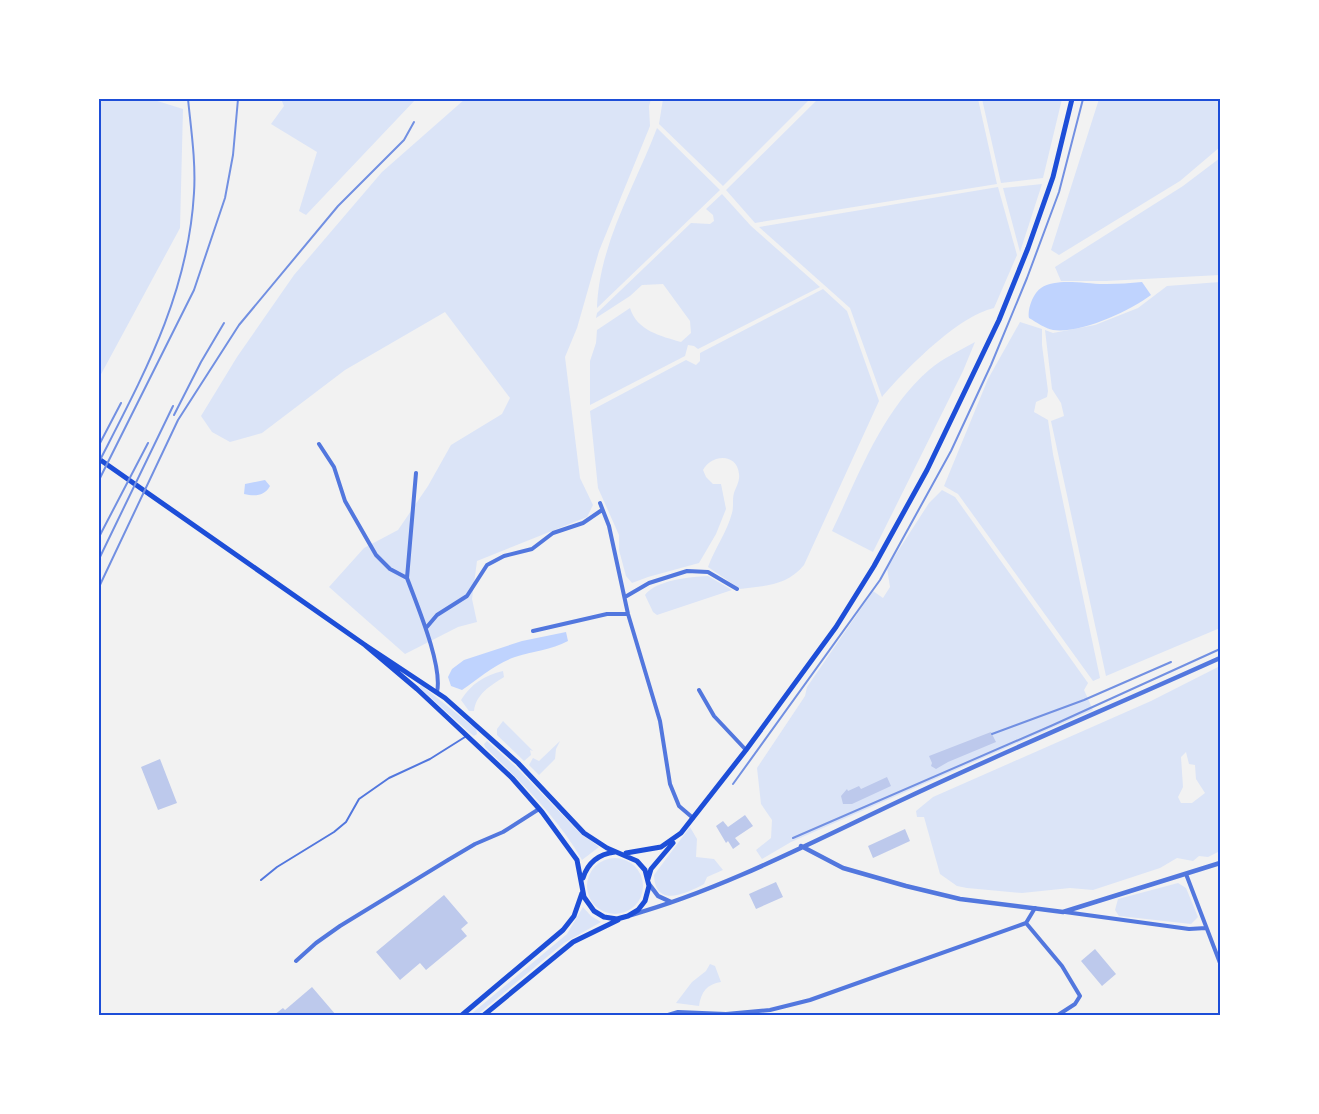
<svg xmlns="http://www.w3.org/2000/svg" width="1319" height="1114" font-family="Ubuntu,sans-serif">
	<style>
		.green { fill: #dbe4f7; fill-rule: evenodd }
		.water { fill: #bfd3fe }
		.building { fill: #bdc9ec }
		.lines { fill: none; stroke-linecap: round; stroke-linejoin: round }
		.service { stroke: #5277de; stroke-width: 2 }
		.minor { stroke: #5277de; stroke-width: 4 }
		.tertiary { stroke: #5277de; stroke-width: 4.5 }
		.secondary { stroke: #1d4ed8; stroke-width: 5 }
		.rail { stroke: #7290e2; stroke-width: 2 }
		.neatline { fill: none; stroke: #1d4ed8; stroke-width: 2 }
	</style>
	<rect width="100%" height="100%" fill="#f2f2f2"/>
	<path class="green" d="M102,99H151L183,109L180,228L99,378V108Z
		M281,99H416L306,215L299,211L317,152L271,124L284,106Z
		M465,99H651L649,106L650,126L599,251L577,328L565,357L580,478L593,505L587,517L477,561L472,599L477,622L458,627L405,654L329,587L364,548L398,530L428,486L451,445L502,414L510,398L445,312L345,370L262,433L230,442L212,432L201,416L237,357L294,275L382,172Z
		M663,99H810L723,186L659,124Z
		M818,99H978L997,184L755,223L726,190Z
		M982,99H1062L1043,178L1001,183Z
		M1099,99H1220V147L1180,181L1059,255L1051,250Z
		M657,128L720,190L597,308C599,244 635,186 657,128Z
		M1220,158V275L1106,281H1061L1055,267L1183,186Z
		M1042,184L1020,252L1003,188Z
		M998,187L1017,255L994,308C958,316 906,369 882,397L850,308L759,227Z
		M722,194L751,226L820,287L698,349L694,346L688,345L685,356L590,405V361L596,343L597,330L630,308C637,331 661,336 681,342L691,333L690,321L663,284L642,285L630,296L596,318L597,313L691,223L710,224L714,221L713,215L706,209Z
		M1220,282V628L1106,676L1051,421L1064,416L1061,403L1052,389L1045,330L1053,333L1095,325L1138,308L1167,286Z
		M823,289L847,311L879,401L804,565C787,586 764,586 740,589L708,567C715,548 727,532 732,513C734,506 732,500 734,493C736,487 740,481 739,474C737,453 712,454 703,470L706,477L713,484H721L726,509L716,534L699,563L648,577L632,583L626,576L619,550V535L598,488L590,411L686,360L696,365L700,361V353Z
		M1020,322L1042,329V345L1048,391L1047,397L1036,402L1034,412L1048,420L1053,454L1100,678L1093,681L958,494L944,486L988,379Z
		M975,342L963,371L873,552L832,531C859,475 881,412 929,370C943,358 959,351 975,342Z
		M942,490L955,497L1088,683L1084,690L1093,710L791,842L762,859L756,850L771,838L772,820L761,804L757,768L805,696L807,687L873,591L883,598L890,587L887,568L929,503Z
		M708,576L732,590L657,615L653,612L645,595C656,580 690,577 708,576Z
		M1220,666V851L1208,857L1199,856L1193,861L1177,858L1160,868L1093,890L1070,888L1022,893L967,888L957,886L940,874L924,817H917L916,811L933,797L1151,701ZM1186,752L1189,764L1195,765L1196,779L1205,793L1192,803H1181L1178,797L1183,787L1181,757Z
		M503,671L504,677C490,686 476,694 474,711H469L461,700C471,684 485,675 503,671Z
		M421,685L476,729L477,734L474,736L470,733L419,687Z
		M503,721L533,751L530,750L531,755L524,761L497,735V729Z
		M487,741L515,766L577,830L599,847L582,860C559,819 519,780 485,747L484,744Z
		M560,741L556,749L555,759L539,775L529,765L533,758L539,761Z
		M690,827L697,839L696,857L714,859L723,870L707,877L704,884C687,893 655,909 654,875Z
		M587 886a28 28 0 1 1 56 0a28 28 0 1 1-56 0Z
		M1178,883L1186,888L1198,917L1191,924L1119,916L1115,910L1118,899Z
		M583,907L591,916L601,922L564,943L477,1015H470L567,934Z
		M710,964L715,966L721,982C707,984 701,992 699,1006L676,1003L692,982L706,971Z"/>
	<path class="water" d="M1142,282L1151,295C1130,311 1080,334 1053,330C1046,329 1036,322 1029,318C1027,310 1033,293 1041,288C1058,277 1088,285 1107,284C1119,284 1130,283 1142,282Z
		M265,480L270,486C264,497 254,496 244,494L245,484Z
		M566,632L568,641C551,650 533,651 515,657C495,664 479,678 462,690L451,686L448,677L452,669L464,660L522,641Z"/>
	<path class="building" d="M991,732L996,742L948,762L936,769L931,766L932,763L929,756Z
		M160,759L177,803L158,810L141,767Z
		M887,777L891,786L852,804H843L841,796L847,789L848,791L859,786L861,789Z
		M745,815L753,826L735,838L740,844L733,849L728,841L726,843L716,826L723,821L728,827Z
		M905,829L910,841L873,858L868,846Z
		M776,882L783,897L756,909L749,894Z
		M444,895L468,923L461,929L467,936L426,970L420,963L400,980L376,952Z
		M1095,949L1116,974L1102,986L1081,961Z
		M312,987L336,1015H274L283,1008L285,1010Z"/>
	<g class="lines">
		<path class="service" d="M261,880L277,867L334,832L346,822L359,799L389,778L430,759L465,737"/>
		<path class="minor" d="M319,444L334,467L345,501L376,555L390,569L407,578C417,605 443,666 437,692
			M600,503L609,526L628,614L660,721L670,784L679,806L693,818
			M407,578L416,473
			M625,597L649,583L687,571L708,572L737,589
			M426,628L437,615L467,596L487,565L504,556L532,549L553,533L583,523L602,510
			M533,631L607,614H628
			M699,690L714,716L746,750
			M1186,874L1220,963
			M1065,912L1189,929L1206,928
			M1026,923L1062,966L1080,996L1075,1004L1058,1015
			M296,961L316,943L340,926L448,860L475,844L503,832L539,809
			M668,1015L678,1012L726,1014L770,1010L810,1000L1026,923L1035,908"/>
		<path class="tertiary" d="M801,846L843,868L906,886L960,899L1063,912L1220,863
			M649,884L658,896L671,902
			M631,915C724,889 818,839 906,798C1010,749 1116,705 1220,658"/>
		<path class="secondary" d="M99,459L365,645L417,689L512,778L542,812L577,860L584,897L594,911L604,917L617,919L628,916L638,910L645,901L649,886L645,870L637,861L607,848L584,833L518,763L445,698L365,645
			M626,853L661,847L681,833L746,750L836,627L874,566L927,470L999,320L1028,248L1053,177L1072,99
			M583,878C588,862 599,854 615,852
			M648,879L651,869L673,843
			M462,1015L563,930L574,916L582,893
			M484,1015L573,942L618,920"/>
		<path class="rail" d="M174,415L201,362L224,323
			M99,445L121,403
			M99,462C144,374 188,295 194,193C196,162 191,129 188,99
			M99,480L194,290L225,198L233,155L238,99
			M99,537L148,443
			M99,559L173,406
			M99,587L178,420L239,325L338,206L404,140L414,122
			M992,734L1084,700L1171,662
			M733,784L880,580L951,451L991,365L1027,278L1059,192L1083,99
			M793,838L1053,725L1220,649"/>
	</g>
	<rect width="1319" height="1114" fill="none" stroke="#ffffff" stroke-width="200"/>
	<rect x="100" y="100" width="1119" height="914" class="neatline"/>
</svg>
